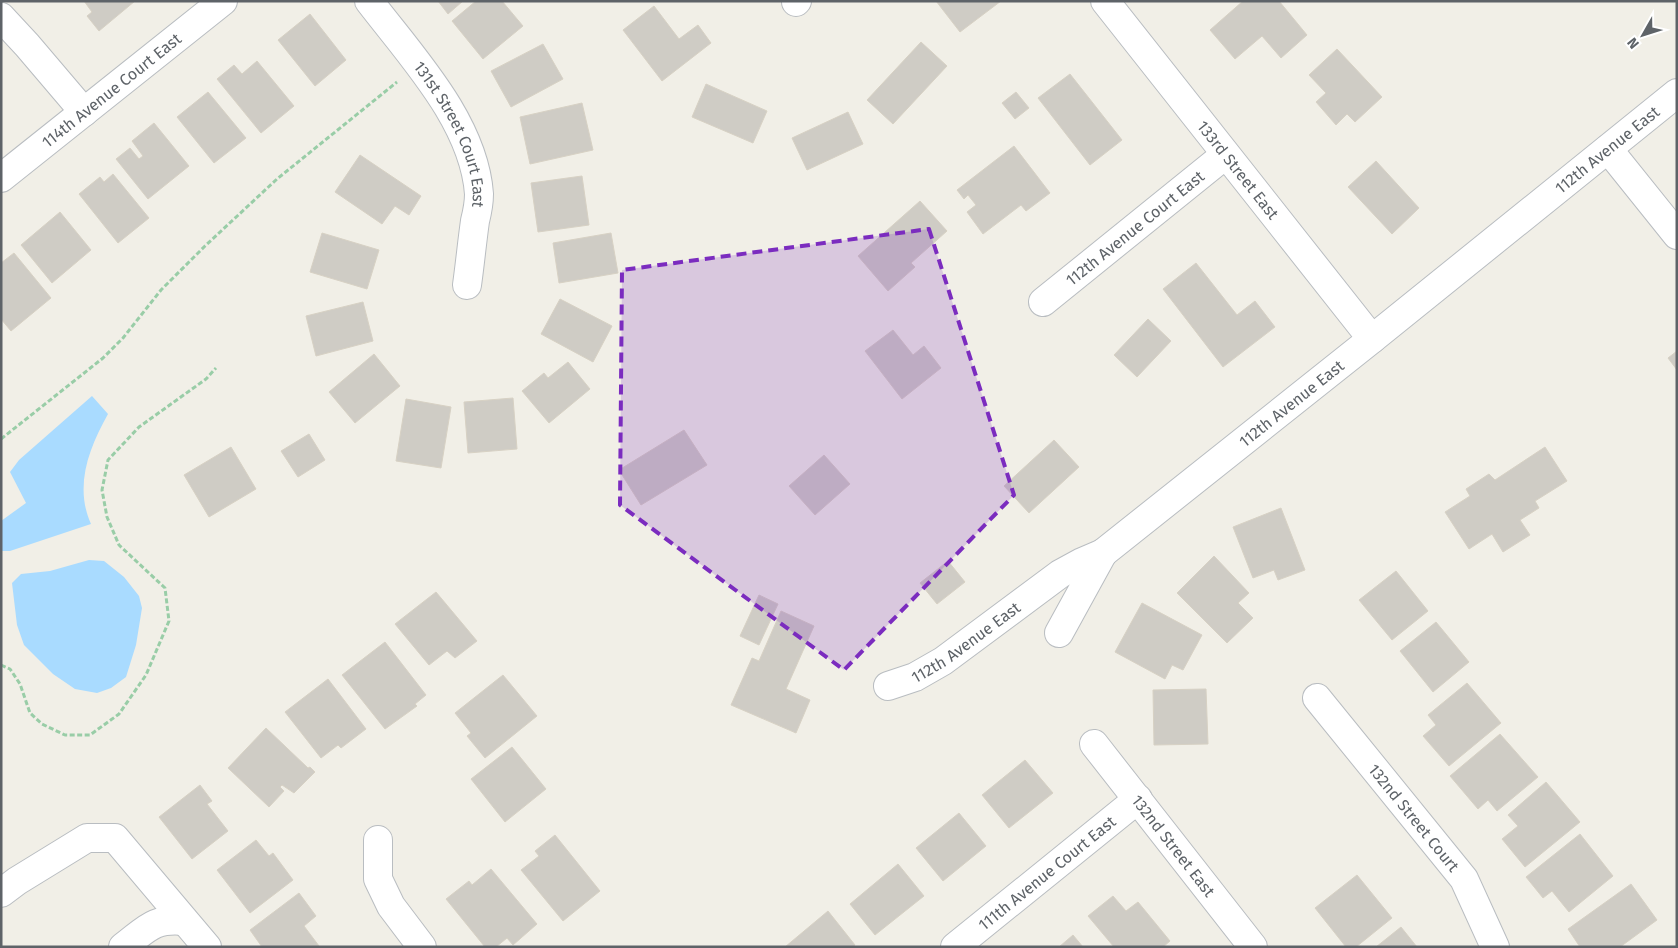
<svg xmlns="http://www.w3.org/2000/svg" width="1678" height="948" font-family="'Fira Sans',sans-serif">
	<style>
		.water { fill: #a9dbff }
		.building { fill: #cfccc5; stroke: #d7d1c4 }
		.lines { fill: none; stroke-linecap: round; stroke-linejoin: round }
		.minor-casing { stroke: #b9bdc1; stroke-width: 30 }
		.path { stroke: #99cda7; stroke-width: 3; stroke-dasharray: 5 2.5; stroke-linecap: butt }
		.minor { stroke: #fff; stroke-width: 28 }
		.marked { fill: #7b2cbf; fill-opacity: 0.2; stroke: #7b2cbf; stroke-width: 4; stroke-dasharray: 10 6; stroke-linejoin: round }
		.labels { text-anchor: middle; stroke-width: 4; stroke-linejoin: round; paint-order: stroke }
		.street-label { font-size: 16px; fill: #5e6368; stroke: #fff }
	</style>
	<rect width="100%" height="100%" fill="#f1efe7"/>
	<path class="water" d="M92,396L108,414C89,448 74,486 91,524L10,551H1V521L26,503L10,472L19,460Z
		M89,560L104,561L124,577L139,596L142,608L136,645L126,677L111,688L97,693L75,689L53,674L24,645L17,625L12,583L21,574L50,571Z"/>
	<path class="building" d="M84,1H135L99,31L87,16L92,12Z
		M438,1H463L448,14Z
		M476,1H502L523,26L483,59L452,21Z
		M936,1H1001L960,32Z
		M1243,1H1279L1307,35L1281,58L1262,36L1235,59L1210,30Z
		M654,6L679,39L698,25L711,43L662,81L623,30Z
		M310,14L346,60L315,86L278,40Z
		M921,42L947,66L893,124L867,100Z
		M543,44L563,79L511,107L491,71Z
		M1337,49L1382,97L1355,122L1347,114L1336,125L1316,102L1326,93L1309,75Z
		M257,61L294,106L261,133L217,79L234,65L242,74Z
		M1070,74L1122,140L1090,165L1038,98Z
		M706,84L767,111L753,143L692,117Z
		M208,92L246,138L214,163L177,117Z
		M1016,92L1029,108L1015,119L1002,103Z
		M582,103L593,150L530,164L520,117Z
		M848,112L863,144L807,170L792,138Z
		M154,123L189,166L148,199L116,159L130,148L139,159L143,156L132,141Z
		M1014,146L1050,193L1026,211L1021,205L983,234L967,212L976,205L968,195L964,199L957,190Z
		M360,155L421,196L409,215L395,206L382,224L335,192Z
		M1376,161L1419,208L1392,234L1348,187Z
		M113,174L149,218L118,243L79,194L100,177L104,182Z
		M582,176L589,225L538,232L531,183Z
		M920,201L947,231L911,263L915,267L888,291L858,256Z
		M60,212L91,250L52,283L21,245Z
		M322,233L379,250L367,289L310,272Z
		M611,233L618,273L559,283L553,243Z
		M14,253L51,298L11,331L1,319V263Z
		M1196,263L1237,315L1255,301L1275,327L1223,367L1163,289Z
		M560,299L612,326L593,362L541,334Z
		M363,302L373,341L316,356L306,316Z
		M1148,319L1171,341L1137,377L1114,355Z
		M893,330L913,355L924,346L941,368L902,399L865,351Z
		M1677,351V370L1668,358Z
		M374,354L400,386L355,423L329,392Z
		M568,362L590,389L549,423L522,391L544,373L548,378Z
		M513,398L517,449L468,453L464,402Z
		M406,399L451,407L441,468L396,461Z
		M684,430L707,465L641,505L619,470Z
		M309,434L325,460L298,477L281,451Z
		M1054,440L1079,467L1029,513L1004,486Z
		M231,447L256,489L209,517L184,475Z
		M1545,447L1567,481L1535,501L1539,508L1520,520L1530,535L1503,552L1492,534L1469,549L1445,512L1470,496L1466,489L1489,474L1495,480Z
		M824,455L850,484L815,515L789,486Z
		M1281,508L1305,570L1278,580L1274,570L1253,578L1233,527Z
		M1214,556L1249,593L1238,603L1253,618L1227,643L1177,593Z
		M948,561L965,582L937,604L920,583Z
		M1396,571L1428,611L1392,640L1359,600Z
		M436,592L477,641L455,658L447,651L429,665L395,624Z
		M759,595L778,604L759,645L740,636Z
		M1142,603L1202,635L1183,670L1172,665L1165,679L1115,652Z
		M781,611L814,626L786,689L810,700L796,733L731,705L752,658L759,661Z
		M1436,622L1469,662L1433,692L1400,651Z
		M385,642L426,695L415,704L417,706L385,729L342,675Z
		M503,675L537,716L485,758L467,736L471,733L455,713Z
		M328,679L366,729L341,748L338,745L321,758L285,712Z
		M1467,683L1501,723L1449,766L1423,736L1436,725L1428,715Z
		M1206,689L1208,744L1154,745L1153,690Z
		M266,728L308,768L310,767L315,772L294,793L282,785L280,787L284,791L269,807L228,768Z
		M1500,734L1538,777L1497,811L1488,800L1478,809L1450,776Z
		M512,747L546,789L505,822L471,779Z
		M1025,760L1053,793L1009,828L982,795Z
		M1546,782L1580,822L1525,867L1502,839L1518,826L1508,815Z
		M200,785L212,801L207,804L228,831L192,859L159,817Z
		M959,813L986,846L943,881L916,848Z
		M1580,834L1613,876L1569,912L1552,891L1543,898L1526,877Z
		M555,835L600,891L563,921L521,870L539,856L535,851Z
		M256,840L269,856L273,853L293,880L250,913L217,870Z
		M898,864L924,896L875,935L850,904Z
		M491,869L537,924L513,945L507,938L496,947H485L446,899L469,881L472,885Z
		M1357,875L1392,918L1356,947H1346L1315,908Z
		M1631,884L1657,920L1620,947H1580L1568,929Z
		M299,893L316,916L304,926L319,946L262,947L250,930Z
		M1113,896L1126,911L1138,902L1170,941L1163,947H1114L1088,916Z
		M828,911L855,945L853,947H785Z
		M1401,927L1417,947H1376Z
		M1073,935L1083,947H1059Z"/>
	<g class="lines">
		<g class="minor-casing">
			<g id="minor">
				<path id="s1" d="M369,1C411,56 474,122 479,194C479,203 477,213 475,221C472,242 470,264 467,285"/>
				<path id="s2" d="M1105,1L1372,339"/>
				<path d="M796,2L797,1"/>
				<path d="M1,17L27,45L84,112"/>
				<path d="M1608,149L1677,235"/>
				<path id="s3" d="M1,178L223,1"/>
				<path id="s4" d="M1043,302L1225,155"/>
				<path d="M1059,633L1103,553"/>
				<path id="s5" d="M888,686L915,677L943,661L1060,574L1082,562L1103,553L1372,339L1677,93"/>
				<path id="s6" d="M1317,698L1464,879L1495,947"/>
				<path id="s7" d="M1094,744L1253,947"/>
				<path d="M378,840V879L391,906L422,947"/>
				<path d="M1,893L17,881L87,838H115L207,947"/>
				<path d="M123,947C147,929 153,918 184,921"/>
				<path id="s8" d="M955,947L1138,799"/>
			</g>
		</g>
		<path class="path" d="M1,439L103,358L123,338L161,290L205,246L277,179L397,82
			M1,665L10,669L20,684L30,713L42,724L65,735H90L119,714L146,675L169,621L165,588L119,545L107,517L102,490L108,460L139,427L206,379L216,368"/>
		<use href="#minor" class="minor"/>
	</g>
	<path class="marked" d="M929,229L1014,495L844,670L620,505L622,270Z"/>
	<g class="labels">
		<g class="street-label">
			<text dy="6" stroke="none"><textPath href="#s3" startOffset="141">114th Avenue Court East</textPath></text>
			<text dy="6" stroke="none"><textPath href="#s1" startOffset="159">131st Street Court East</textPath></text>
			<text dy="6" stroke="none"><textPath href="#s5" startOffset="900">112th Avenue East</textPath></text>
			<text dy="6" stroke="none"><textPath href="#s2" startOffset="215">133rd Street East</textPath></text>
			<text dy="6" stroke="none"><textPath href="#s4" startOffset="118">112th Avenue Court East</textPath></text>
			<text dy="6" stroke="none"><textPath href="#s5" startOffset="495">112th Avenue East</textPath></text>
			<text dy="6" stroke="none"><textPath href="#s5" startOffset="90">112th Avenue East</textPath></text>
			<text dy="6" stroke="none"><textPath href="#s6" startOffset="154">132nd Street Court</textPath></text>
			<text dy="6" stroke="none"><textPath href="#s7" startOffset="129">132nd Street East</textPath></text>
			<text dy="6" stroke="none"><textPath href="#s8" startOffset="118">111th Avenue Court East</textPath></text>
		</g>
	</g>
	<rect width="1678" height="948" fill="none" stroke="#5e6368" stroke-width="5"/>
	<g transform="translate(1643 35) rotate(231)" stroke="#ffffff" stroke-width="4" paint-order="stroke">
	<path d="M0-4L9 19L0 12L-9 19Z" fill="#5e6368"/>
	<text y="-8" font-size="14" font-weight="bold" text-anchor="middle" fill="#5e6368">N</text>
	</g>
</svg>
